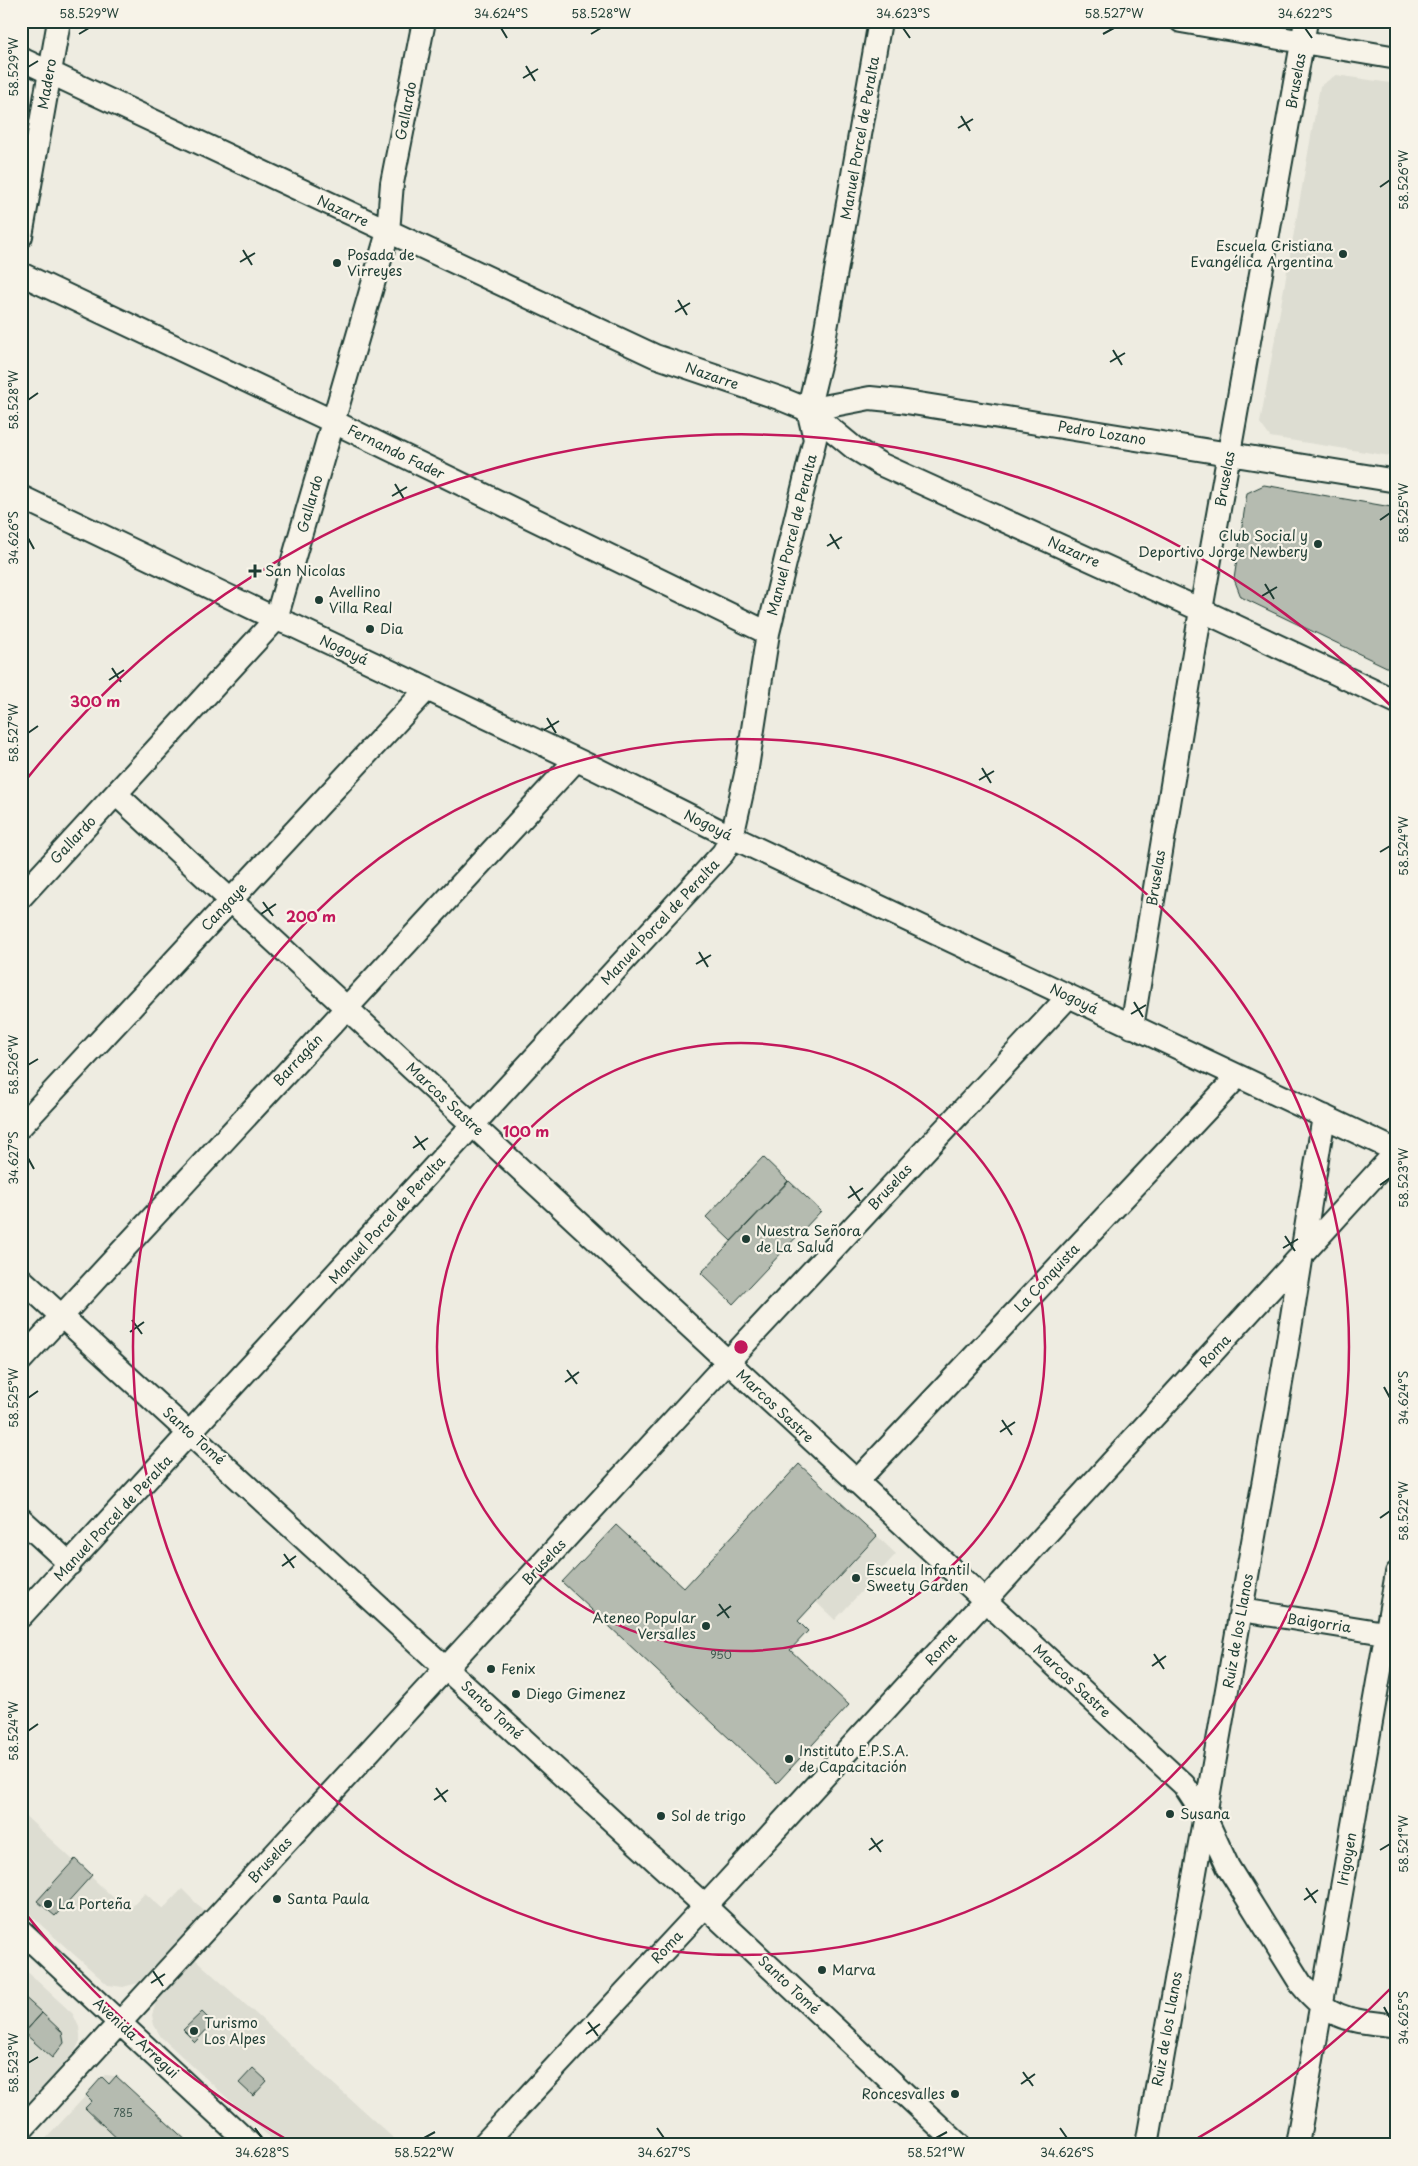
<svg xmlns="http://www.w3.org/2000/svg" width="1418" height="2166" font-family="'Playpen Sans',sans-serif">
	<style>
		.built { fill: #ddddd2 }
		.building { fill: #b5bbb0; stroke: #1f3d34 }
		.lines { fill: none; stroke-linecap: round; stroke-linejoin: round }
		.minor-casing { stroke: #1f3d34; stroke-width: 26 }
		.minor { stroke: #f7f3e8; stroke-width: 22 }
		.ticks { fill: none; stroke: #1f3d34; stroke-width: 2 }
		.ring { fill: none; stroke: #c2185b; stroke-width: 2.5 }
		.poi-dot { fill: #1f3d34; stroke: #f7f3e8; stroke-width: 2 }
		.labels { text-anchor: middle; stroke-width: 4.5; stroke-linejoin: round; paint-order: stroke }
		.number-label { font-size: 11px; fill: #445c53 }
		.street-label { font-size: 14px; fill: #1f3d34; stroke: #f7f3e8 }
		.poi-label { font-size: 14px; fill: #1f3d34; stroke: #f7f3e8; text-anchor: start }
		.centre { fill: #c2185b; stroke: #f7f3e8; stroke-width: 2.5 }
		.ring-label { font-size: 15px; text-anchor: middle; font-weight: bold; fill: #c2185b; stroke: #f7f3e8; stroke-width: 4.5; stroke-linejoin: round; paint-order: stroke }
		.neatline { fill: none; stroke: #1f3d34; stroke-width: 2 }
		.ticks-label { font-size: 12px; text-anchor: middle; fill: #1f3d34 }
	</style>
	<rect width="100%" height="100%" fill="#eeece1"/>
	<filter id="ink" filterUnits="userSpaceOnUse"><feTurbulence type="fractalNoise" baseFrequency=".02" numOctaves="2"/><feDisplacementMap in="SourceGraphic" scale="10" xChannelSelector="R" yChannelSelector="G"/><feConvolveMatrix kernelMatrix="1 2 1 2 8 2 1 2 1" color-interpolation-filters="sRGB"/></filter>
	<g filter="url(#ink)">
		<path class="built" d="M1336,75L1397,84V457L1270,437L1260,423L1320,86Z
			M877,1536L896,1554L835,1620L816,1602Z
			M21,1812L128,1911L145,1893L163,1909L182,1889L205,1912L138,1983L123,1987L108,1985L21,1907Z
			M194,1958L401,2145H278L161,2037L154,2025L152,2015L157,1999Z
			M21,1966L73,2014L79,2027L80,2034V2041L74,2053L21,2110Z
			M105,2075L115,2076L191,2145H40Z"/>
		<path class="building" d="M1264,485L1397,508V672L1241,597L1234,579L1247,493Z
			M763,1157L788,1181L731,1241L706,1217Z
			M789,1181L821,1211L733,1304L701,1273Z
			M799,1464L877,1536L798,1621L808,1631L790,1650L849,1705L777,1783L562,1582L616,1525L684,1588Z
			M75,1859L92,1875L55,1916L37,1901Z
			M21,1994L42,2013L24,2033L21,2031Z
			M202,2012L213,2023L195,2042L183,2030Z
			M42,2013L62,2032L64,2043L52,2058L24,2033Z
			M253,2068L267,2081L253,2096L239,2083Z
			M116,2076L189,2143L187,2145H124L85,2108L92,2101L86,2095L102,2077L109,2084Z"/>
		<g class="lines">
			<g class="minor-casing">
				<path id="minor" d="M1181,21L1397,58
					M21,59L655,356L779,398L808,410L854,448L880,464L1201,610L1397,702
					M21,236L59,21
					M21,274L334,422L768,633
					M808,410L870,398L900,401L1397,481
					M21,497L276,619L294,626L598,770L732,837L1397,1151
					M116,794L1184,1785L1205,1817L1228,1867L1301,1984C1332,2022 1352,2020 1397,2026
					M21,897L276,619L388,232L392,183L424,21
					M1132,1027L1201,610L1306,21
					M21,1126L427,689
					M21,1279L705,1906L959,2145
					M21,1360L576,760
					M856,1482L1238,1076
					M21,1519L70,1564
					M1241,1610L1397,1635
					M21,1616L723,853L732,837L746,774L768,633L815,439L808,410L821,357L880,21
					M21,1931L251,2145
					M21,2130L748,1340L1069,996
					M483,2145L721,1889L1397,1151
					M1147,2145L1286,1354L1324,1116
					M1297,2145L1397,1573"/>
			</g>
			<use href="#minor" class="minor"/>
		</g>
	</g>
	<path class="ticks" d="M501,28L507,38M903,28L910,38M1305,28L1312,38M79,34L89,28M591,34L601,28M1103,34L1114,28M526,66L535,81M28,67L38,61M523,78L538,69M961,116L970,131M958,128L973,119M1380,187L1390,180M243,250L252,265M240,262L255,253M678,300L687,315M675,312L690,303M1113,350L1122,365M1110,362L1125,353M28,400L38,393M395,484L404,499M392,496L407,487M1380,520L1390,513M830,534L839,549M28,538L34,549M827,546L842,537M1265,584L1274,599M1262,596L1277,587M112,668L121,682M109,680L124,670M547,718L556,733M544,730L559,721M28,733L38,726M982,768L991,783M979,780L994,771M1380,852L1390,846M263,902L273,916M261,914L276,904M699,952L708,967M696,964L711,955M1134,1002L1143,1017M1131,1014L1146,1005M28,1065L38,1059M415,1136L425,1150M413,1148L428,1138M28,1158L34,1169M1380,1185L1390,1178M850,1186L860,1201M848,1198L863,1188M1285,1236L1295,1251M1283,1248L1298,1239M132,1320L142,1334M130,1332L144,1322M567,1370L577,1384M565,1382L579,1372M1384,1387L1390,1398M28,1398L38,1391M1002,1420L1012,1435M1000,1432L1015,1422M1380,1518L1390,1511M284,1554L294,1568M282,1566L296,1556M719,1604L729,1618M717,1616L731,1606M1154,1654L1164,1669M1152,1666L1166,1656M28,1731L38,1724M436,1788L446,1802M434,1800L448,1790M871,1838L881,1852M869,1850L883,1840M1380,1850L1390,1844M1306,1888L1316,1903M1304,1900L1318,1890M153,1971L163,1986M151,1983L165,1974M1384,2007L1390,2018M588,2022L598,2036M586,2034L600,2024M28,2063L38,2057M1023,2072L1033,2086M1021,2084L1035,2074M255,2128L262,2138M657,2128L664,2138M1060,2128L1067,2138M424,2138L435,2132M936,2138L947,2132"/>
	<g class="ring">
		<circle cx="741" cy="1347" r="304"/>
		<circle cx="741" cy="1347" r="608"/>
		<path d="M1392 1987A913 913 0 0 1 1191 2142M291 2142A913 913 0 0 1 22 1909M22 785A913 913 0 0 1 1392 707"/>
	</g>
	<g class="poi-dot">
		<circle cx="1343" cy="254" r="5"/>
		<circle cx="337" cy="263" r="5"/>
		<circle cx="1318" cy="544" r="5"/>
		<path d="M252.5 563.5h5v5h5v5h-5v5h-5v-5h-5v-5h5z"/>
		<circle cx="319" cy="600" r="5"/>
		<circle cx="370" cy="629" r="5"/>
		<circle cx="746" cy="1239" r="5"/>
		<circle cx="856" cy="1578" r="5"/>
		<circle cx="706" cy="1626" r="5"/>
		<circle cx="491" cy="1669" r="5"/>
		<circle cx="516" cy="1694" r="5"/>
		<circle cx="789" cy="1759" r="5"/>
		<circle cx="1170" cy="1814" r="5"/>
		<circle cx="661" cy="1816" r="5"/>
		<circle cx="277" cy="1899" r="5"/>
		<circle cx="48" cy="1904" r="5"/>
		<circle cx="822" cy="1970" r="5"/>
		<circle cx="194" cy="2031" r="5"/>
		<circle cx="955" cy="2094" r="5"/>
	</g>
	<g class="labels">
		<g class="number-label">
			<text x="721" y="1659">950</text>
			<text x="123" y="2117">785</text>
		</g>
		<g class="street-label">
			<text transform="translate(1296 81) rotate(-80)" y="5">Bruselas</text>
			<text transform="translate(47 84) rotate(-80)" y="5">Madero</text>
			<text transform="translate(406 111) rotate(-79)" y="5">Gallardo</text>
			<text transform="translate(860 138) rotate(-80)" y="5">Manuel Porcel de Peralta</text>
			<text transform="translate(343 211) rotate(25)" y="5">Nazarre</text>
			<text transform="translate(712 376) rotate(19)" y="5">Nazarre</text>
			<text transform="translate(1102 433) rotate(9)" y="5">Pedro Lozano</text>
			<text transform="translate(396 452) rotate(26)" y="5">Fernando Fader</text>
			<text transform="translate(1225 479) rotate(-80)" y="5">Bruselas</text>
			<text transform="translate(310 504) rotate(-74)" y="5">Gallardo</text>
			<text transform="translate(792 535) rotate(-76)" y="5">Manuel Porcel de Peralta</text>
			<text transform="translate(1074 552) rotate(24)" y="5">Nazarre</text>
			<text transform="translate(344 650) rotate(25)" y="5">Nogoyá</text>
			<text transform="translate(708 825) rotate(26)" y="5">Nogoyá</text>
			<text transform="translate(73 840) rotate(-47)" y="5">Gallardo</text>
			<text transform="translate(1156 878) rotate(-81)" y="5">Bruselas</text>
			<text transform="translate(224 907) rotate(-47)" y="5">Cangaye</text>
			<text transform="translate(660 922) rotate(-47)" y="5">Manuel Porcel de Peralta</text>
			<text transform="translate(1074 999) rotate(26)" y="5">Nogoyá</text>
			<text transform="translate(298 1060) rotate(-47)" y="5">Barragán</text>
			<text transform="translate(445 1099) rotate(43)" y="5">Marcos Sastre</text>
			<text transform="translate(890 1187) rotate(-47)" y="5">Bruselas</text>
			<text transform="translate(387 1220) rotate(-48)" y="5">Manuel Porcel de Peralta</text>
			<text transform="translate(1047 1278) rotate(-47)" y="5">La Conquista</text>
			<text transform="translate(1215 1351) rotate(-47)" y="5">Roma</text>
			<text transform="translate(775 1406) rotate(43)" y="5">Marcos Sastre</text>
			<text transform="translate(194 1436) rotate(42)" y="5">Santo Tomé</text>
			<text transform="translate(113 1518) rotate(-47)" y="5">Manuel Porcel de Peralta</text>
			<text transform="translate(544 1562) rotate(-47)" y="5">Bruselas</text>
			<text transform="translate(1319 1623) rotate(8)" y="5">Baigorria</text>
			<text transform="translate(1238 1631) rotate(-80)" y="5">Ruiz de los Llanos</text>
			<text transform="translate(941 1649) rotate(-47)" y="5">Roma</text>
			<text transform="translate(1072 1681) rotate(43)" y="5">Marcos Sastre</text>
			<text transform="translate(492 1710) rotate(43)" y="5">Santo Tomé</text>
			<text transform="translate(1347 1859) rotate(-80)" y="5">Irigoyen</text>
			<text transform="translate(270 1860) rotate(-47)" y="5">Bruselas</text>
			<text transform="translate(667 1947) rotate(-47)" y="5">Roma</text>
			<text transform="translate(789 1985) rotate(43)" y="5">Santo Tomé</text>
			<text transform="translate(1167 2029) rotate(-80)" y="5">Ruiz de los Llanos</text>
			<text transform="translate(136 2038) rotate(43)" y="5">Avenida Arregui</text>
		</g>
		<g class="poi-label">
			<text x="1333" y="251" text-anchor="end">Escuela Cristiana<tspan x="1333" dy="16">Evangélica Argentina</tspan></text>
			<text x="347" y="260">Posada de<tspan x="347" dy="16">Virreyes</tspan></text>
			<text x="1308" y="541" text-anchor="end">Club Social y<tspan x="1308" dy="16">Deportivo Jorge Newbery</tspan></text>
			<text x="265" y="576">San Nicolas</text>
			<text x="329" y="597">Avellino<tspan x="329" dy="16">Villa Real</tspan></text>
			<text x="380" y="634">Dia</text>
			<text x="756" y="1236">Nuestra Señora<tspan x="756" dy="16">de La Salud</tspan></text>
			<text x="866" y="1575">Escuela Infantil<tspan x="866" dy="16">Sweety Garden</tspan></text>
			<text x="696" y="1623" text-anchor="end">Ateneo Popular<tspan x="696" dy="16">Versalles</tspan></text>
			<text x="501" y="1674">Fenix</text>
			<text x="526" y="1699">Diego Gimenez</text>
			<text x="799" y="1756">Instituto E.P.S.A.<tspan x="799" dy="16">de Capacitación</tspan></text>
			<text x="1180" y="1819">Susana</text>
			<text x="671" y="1821">Sol de trigo</text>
			<text x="287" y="1904">Santa Paula</text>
			<text x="58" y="1909">La Porteña</text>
			<text x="832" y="1975">Marva</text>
			<text x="204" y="2028">Turismo<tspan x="204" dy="16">Los Alpes</tspan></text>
			<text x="945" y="2099" text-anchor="end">Roncesvalles</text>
		</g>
	</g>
	<circle cx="741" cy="1347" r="8" class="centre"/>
	<g class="ring-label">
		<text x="95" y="707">300 m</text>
		<text x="311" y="922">200 m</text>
		<text x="526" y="1137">100 m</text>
	</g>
	<rect width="1418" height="2166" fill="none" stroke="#f7f3e8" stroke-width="55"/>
	<rect x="28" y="28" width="1362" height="2110" class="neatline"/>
	<g class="ticks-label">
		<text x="89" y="18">58.529°W</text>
		<text x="501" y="18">34.624°S</text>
		<text x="601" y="18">58.528°W</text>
		<text x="903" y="18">34.623°S</text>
		<text x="1114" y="18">58.527°W</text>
		<text x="1305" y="18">34.622°S</text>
		<text transform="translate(14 67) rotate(-90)" y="4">58.529°W</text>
		<text transform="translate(1404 180) rotate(-90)" y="4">58.526°W</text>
		<text transform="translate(14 400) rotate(-90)" y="4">58.528°W</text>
		<text transform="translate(1404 513) rotate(-90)" y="4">58.525°W</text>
		<text transform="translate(14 538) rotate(-90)" y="4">34.626°S</text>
		<text transform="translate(14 733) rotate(-90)" y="4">58.527°W</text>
		<text transform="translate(1404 846) rotate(-90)" y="4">58.524°W</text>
		<text transform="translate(14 1065) rotate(-90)" y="4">58.526°W</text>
		<text transform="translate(14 1158) rotate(-90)" y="4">34.627°S</text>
		<text transform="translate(1404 1178) rotate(-90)" y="4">58.523°W</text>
		<text transform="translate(1404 1398) rotate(-90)" y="4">34.624°S</text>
		<text transform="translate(14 1398) rotate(-90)" y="4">58.525°W</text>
		<text transform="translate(1404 1511) rotate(-90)" y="4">58.522°W</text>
		<text transform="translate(14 1731) rotate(-90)" y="4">58.524°W</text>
		<text transform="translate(1404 1844) rotate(-90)" y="4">58.521°W</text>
		<text transform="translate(1404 2018) rotate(-90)" y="4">34.625°S</text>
		<text transform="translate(14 2063) rotate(-90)" y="4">58.523°W</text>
		<text x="262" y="2157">34.628°S</text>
		<text x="424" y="2157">58.522°W</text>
		<text x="664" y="2157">34.627°S</text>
		<text x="936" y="2157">58.521°W</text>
		<text x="1067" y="2157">34.626°S</text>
	</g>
</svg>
